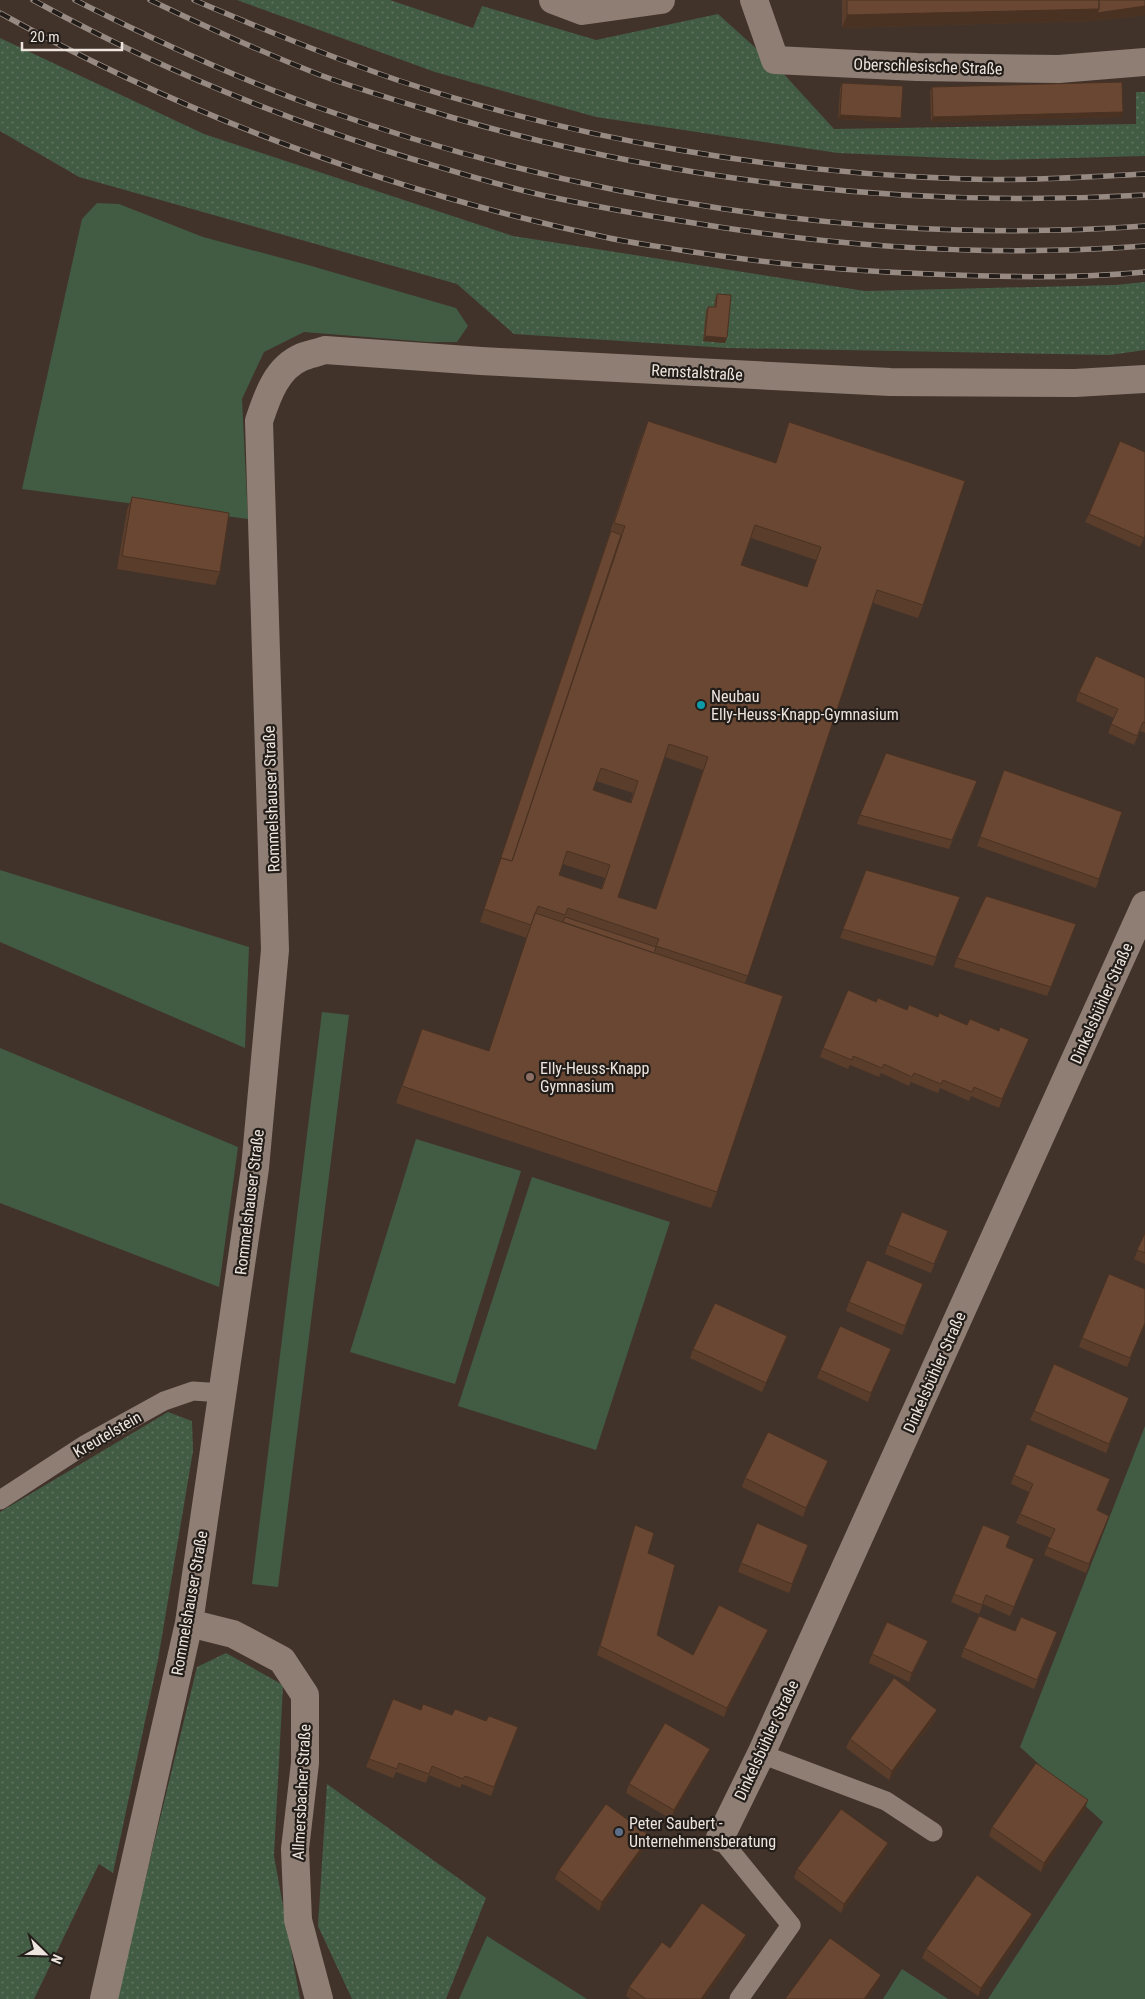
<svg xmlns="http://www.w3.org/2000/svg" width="1145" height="1999" font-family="'Roboto Condensed',sans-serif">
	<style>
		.grass { fill: url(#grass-dots) }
		.garden { fill: #425b43 }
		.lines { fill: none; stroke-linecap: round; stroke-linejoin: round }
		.lane { stroke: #8f7e74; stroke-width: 19 }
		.street { stroke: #8f7e74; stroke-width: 28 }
		.rail-casing { stroke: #968a82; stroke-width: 5.5 }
		.rail { stroke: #231d19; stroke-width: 4; stroke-dasharray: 11; stroke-linecap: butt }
		.wall { fill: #5a3d2b; fill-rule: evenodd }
		.shaded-wall { fill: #4a3223 }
		.building { fill: #694732; stroke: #4a3223; fill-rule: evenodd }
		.culture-dot { fill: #0f9aa8; stroke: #231d19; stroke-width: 2 }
		.education-dot { fill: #8d6e63; stroke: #231d19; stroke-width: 2 }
		.service-dot { fill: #5c6f8a; stroke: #231d19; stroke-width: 2 }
		.labels { text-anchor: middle; stroke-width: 4.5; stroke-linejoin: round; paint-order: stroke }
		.street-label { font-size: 16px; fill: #ede4de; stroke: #231d19 }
		.poi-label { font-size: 16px; fill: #ede4de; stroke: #231d19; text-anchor: start }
	</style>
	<defs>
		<pattern id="grass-dots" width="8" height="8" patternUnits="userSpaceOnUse" patternTransform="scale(1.25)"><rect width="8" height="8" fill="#425b43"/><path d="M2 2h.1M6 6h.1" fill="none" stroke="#5e725e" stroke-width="1.8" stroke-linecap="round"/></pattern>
	</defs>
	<rect width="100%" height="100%" fill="#42332a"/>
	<path class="grass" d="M237,0H390L473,28L482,6L596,40L718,14L781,71L834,129L1136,124V92H1145V156L994,160L838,153L596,117L435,72Z
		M0,38L204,134L513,236L865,291L1116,285L1145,282V350L1110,355L728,348L514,334L457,284L79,177L0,131Z
		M168,1412L192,1421L193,1451L158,1660L113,1873L99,1864L34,1999H0V1512Z
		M226,1653L283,1685L274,1856L300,1999H116L197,1667Z
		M327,1784L486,1898L446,1999H352L318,1926Z"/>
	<path class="garden" d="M97,203L119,204L203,237L308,265L456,308L468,326L457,342H428L304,332L264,352L242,399L248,519L22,489L82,219Z
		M0,870L249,947L245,1048L0,942Z
		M322,1012L349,1015L278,1587L252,1584Z
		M0,1048L238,1147L219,1287L0,1203Z
		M416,1139L521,1171L455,1384L350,1352Z
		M532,1177L670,1222L596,1450L458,1406Z
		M1145,1426V1999H988L1103,1822L1020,1747Z
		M487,1936L587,1999H459Z
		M902,1969L948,1999H883Z"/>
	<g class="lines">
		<path class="lane" d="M0,1500L86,1444L164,1401L193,1391L222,1393
			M761,1754L886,1801L933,1832
			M720,1838L791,1925L739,1999"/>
		<path class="street" d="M553,0L582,11L661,0
			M754,0L775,60L917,67L1059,69L1145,62
			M189,1623L233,1634L282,1660L305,1695V1763L295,1849L298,1920L319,1999
			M720,1838L761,1754L1145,905
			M104,1999L189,1623L255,1168L275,950L259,421C267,397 276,368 302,357C309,354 317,353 325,350L481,361L890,382L1075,383L1145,379"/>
		<g class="rail-casing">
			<path id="rail" d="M33,0C153,66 280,118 412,159C456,172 501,186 546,196C597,207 648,216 700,224C847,248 996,257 1145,246
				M75,0C152,39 232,76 314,106C578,200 864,246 1145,226
				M150,0C206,27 262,52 320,75C361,90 405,103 447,116C672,182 911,209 1145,195
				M194,0C262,29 330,57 400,81C582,141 777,173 968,179C1027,181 1086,177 1145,174
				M0,13C191,119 396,193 609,238C632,243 656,246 680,250C763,263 846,271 930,274C1001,277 1074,279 1145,272"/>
		</g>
		<use href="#rail" class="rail"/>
	</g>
	<path class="wall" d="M842,0H1145V15L1094,21L842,28Z
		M842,83L901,118L899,122L838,119L840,88Z
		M932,87L1122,117L931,122L930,91Z
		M717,294L725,343L703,341L706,311L708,307H714L715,299Z
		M643,433L923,605L918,618L873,603L745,983L717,1192L711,1208L396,1103L416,1045L489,1051L527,938L480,922ZM751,538L816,560L807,587L741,565ZM665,757L703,770L656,909L618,897ZM596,781L633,793L630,803L593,790ZM563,864L605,878L601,889L559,875Z
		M132,497L220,572L215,585L117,569L127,510Z
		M1089,514L1145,536L1140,547L1085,522Z
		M1145,678V733L1140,731L1134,745L1108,733L1114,718L1076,701L1079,692Z
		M1004,770L1122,812L1096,888L977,846Z
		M974,790L949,849L857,824L860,815Z
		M866,870L960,897L933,966L840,938Z
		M1073,933L1047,996L954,967L957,958Z
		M876,1002L967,1025L1025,1048L999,1108L971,1096L969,1101L940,1088L938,1093L911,1082L909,1086L881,1073L879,1077L850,1065L848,1069L820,1057L823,1048Z
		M948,1231L931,1273L885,1254L888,1245Z
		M1145,1233V1264L1134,1259Z
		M923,1284L902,1335L846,1311L849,1302Z
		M1145,1289V1324L1127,1367L1079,1347L1082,1338Z
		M787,1336L784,1345L762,1392L690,1358L693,1349Z
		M891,1349L868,1402L817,1378L820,1370Z
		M1126,1406L1106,1453L1030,1420L1034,1411Z
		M825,1470L803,1517L742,1487L745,1478Z
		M1014,1475L1110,1479L1097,1510L1109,1516L1086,1573L1044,1555L1051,1538L1016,1523L1029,1492L1011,1484Z
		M635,1525L648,1553L657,1635L693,1655L768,1630L764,1639L724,1717L597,1655Z
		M1006,1547L1031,1568L1010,1616L983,1604L979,1614L951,1602L954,1594Z
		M805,1554L789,1593L738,1572L741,1563Z
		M1015,1631L1054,1641L1034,1689L961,1657L964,1648Z
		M924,1650L909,1682L869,1663L872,1654Z
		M393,1699L421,1710L518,1727L491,1796L462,1784L460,1788L429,1775L426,1783L396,1772L393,1778L366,1767Z
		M934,1719L889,1780L846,1748L850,1739Z
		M710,1749L706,1758L671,1819L626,1793L629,1784Z
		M1085,1809L1041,1872L989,1836L992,1827Z
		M650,1836L647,1845L599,1911L555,1879L559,1870Z
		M888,1843L885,1852L841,1913L794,1878L797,1869Z
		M1032,1914L1029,1923L978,1996L922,1958L926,1949Z
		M746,1935L743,1944L704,1999H631L626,1996L629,1987L670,1948Z"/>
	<path class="shaded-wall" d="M1145,6V15L1094,21L842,28L847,15Z
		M1123,112L1122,117L931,122L933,117Z
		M840,115L901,118L899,122L838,119Z
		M705,336L727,338L725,343L703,341Z
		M1029,1039L1025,1048L999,1108L1002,1099Z
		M787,1336L784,1345L762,1392L766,1383Z
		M891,1349L888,1358L868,1402L871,1393Z
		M828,1461L825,1470L803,1517L806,1508Z
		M768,1630L764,1639L724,1717L727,1708Z
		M928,1641L924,1650L909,1682L912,1673Z
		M937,1710L934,1719L889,1780L892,1771Z
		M710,1749L706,1758L671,1819L674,1810Z
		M1088,1800L1085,1809L1041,1872L1044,1863Z
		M650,1836L647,1845L599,1911L602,1902Z
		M888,1843L885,1852L841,1913L844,1904Z
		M1032,1914L1029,1923L978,1996L981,1988Z
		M746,1935L743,1944L704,1999H701Z
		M881,1975L878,1984L867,1999H864Z"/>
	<path class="building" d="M847,0H1099V9L847,15Z
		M1099,0H1145V6L1097,13L1099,9Z
		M1122,82L1123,112L933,117L932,87Z
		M842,83L903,86L901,118L840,115Z
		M717,294L731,295L727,338L705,336L708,307H716Z
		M648,421L776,463L789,422L965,481L923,605L877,590L748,976L656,946L659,939L568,908L565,915L538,906L531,925L484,909L501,858L512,861L625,526L614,523ZM755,525L821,547L807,587L741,565ZM669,744L708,757L656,909L618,897ZM601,768L638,781L631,803L593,790ZM567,851L610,865L602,889L559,875Z
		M1120,441L1145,452V535L1144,538L1089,514Z
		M132,497L229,513L220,572L122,556Z
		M611,531L621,535L512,861L501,858L498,866Z
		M1096,656L1145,678V723L1143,722L1137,736L1111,724L1118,709L1079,692Z
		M886,753L977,781L952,840L860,815Z
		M1004,770L1122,812L1099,879L980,837Z
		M866,870L960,897L936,957L843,929Z
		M986,896L1076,924L1051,987L957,958Z
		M535,913L783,996L717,1192L402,1086L422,1029L489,1051Z
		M565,917L656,947L654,953L563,922Z
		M848,990L876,1002L878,998L907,1010L909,1005L938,1017L939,1013L967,1025L970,1019L999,1031L1000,1027L1029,1039L1002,1099L974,1087L972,1092L943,1080L941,1084L914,1073L912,1077L884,1064L882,1068L853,1056L852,1060L823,1048Z
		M902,1212L948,1231L934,1264L888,1245Z
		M1145,1233V1253L1137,1250Z
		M867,1260L923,1284L905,1326L849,1302Z
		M1109,1274L1145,1289V1323L1130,1358L1082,1338Z
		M715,1303L787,1336L766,1383L693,1349Z
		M840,1326L891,1349L871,1393L820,1370Z
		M1054,1364L1129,1398L1109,1444L1034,1411Z
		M768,1432L828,1461L806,1508L745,1478Z
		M1027,1444L1110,1479L1097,1510L1109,1516L1089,1564L1047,1547L1055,1529L1020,1514L1033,1484L1014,1475Z
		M757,1523L808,1545L792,1584L741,1563Z
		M635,1525L654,1533L648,1553L675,1565L657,1635L693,1655L719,1605L768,1630L727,1708L600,1646Z
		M983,1525L1010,1536L1006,1547L1034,1559L1014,1607L986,1595L982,1605L954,1594Z
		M979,1616L1015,1631L1021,1617L1057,1632L1037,1680L964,1648Z
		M887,1622L928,1641L912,1673L872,1654Z
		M894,1678L937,1710L892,1771L850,1739Z
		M393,1699L421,1710L423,1704L452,1715L455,1709L486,1721L489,1716L518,1727L494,1787L465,1776L463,1779L432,1766L429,1774L399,1763L397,1769L369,1759Z
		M665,1723L710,1749L674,1810L629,1784Z
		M1036,1763L1088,1800L1044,1863L992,1827Z
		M606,1804L650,1836L602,1902L559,1870Z
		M841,1809L888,1843L844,1904L797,1869Z
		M977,1875L1032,1914L981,1988L926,1949Z
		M702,1903L746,1935L701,1999H646L629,1987L662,1942L670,1948Z
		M830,1938L881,1975L864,1999H785Z"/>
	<circle class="culture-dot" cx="701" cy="705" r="5"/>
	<circle class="education-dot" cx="530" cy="1077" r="5"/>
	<circle class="service-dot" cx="619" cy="1832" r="5"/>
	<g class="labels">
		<g class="street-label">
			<text transform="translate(928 66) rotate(2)" y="6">Oberschlesische Straße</text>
			<text transform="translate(697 372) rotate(3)" y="6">Remstalstraße</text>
			<text transform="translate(271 799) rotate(-92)" y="6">Rommelshauser Straße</text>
			<text transform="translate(1101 1003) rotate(-66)" y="6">Dinkelsbühler Straße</text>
			<text transform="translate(249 1202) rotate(-83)" y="6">Rommelshauser Straße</text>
			<text transform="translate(934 1372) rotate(-66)" y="6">Dinkelsbühler Straße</text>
			<text transform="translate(107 1434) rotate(-30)" y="6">Kreutelstein</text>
			<text transform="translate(189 1603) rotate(-80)" y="6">Rommelshauser Straße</text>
			<text transform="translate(766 1740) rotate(-65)" y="6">Dinkelsbühler Straße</text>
			<text transform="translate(301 1792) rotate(-87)" y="6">Allmersbacher Straße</text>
		</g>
		<g class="poi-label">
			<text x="711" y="702">Neubau<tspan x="711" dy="18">Elly-Heuss-Knapp-Gymnasium</tspan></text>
			<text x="540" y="1074">Elly-Heuss-Knapp<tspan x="540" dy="18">Gymnasium</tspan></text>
			<text x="629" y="1829">Peter Saubert -<tspan x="629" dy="18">Unternehmensberatung</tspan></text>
		</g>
	</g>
	<g transform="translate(45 1954) rotate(113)" stroke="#231d19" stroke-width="4" paint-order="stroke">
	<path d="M0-4L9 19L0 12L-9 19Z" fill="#ede4de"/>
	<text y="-8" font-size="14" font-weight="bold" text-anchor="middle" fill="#ede4de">N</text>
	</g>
	<path d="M22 42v8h100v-8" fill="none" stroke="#ede4de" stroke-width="2.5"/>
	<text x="30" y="42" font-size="15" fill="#ede4de" stroke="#231d19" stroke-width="4" paint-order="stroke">20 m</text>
</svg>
